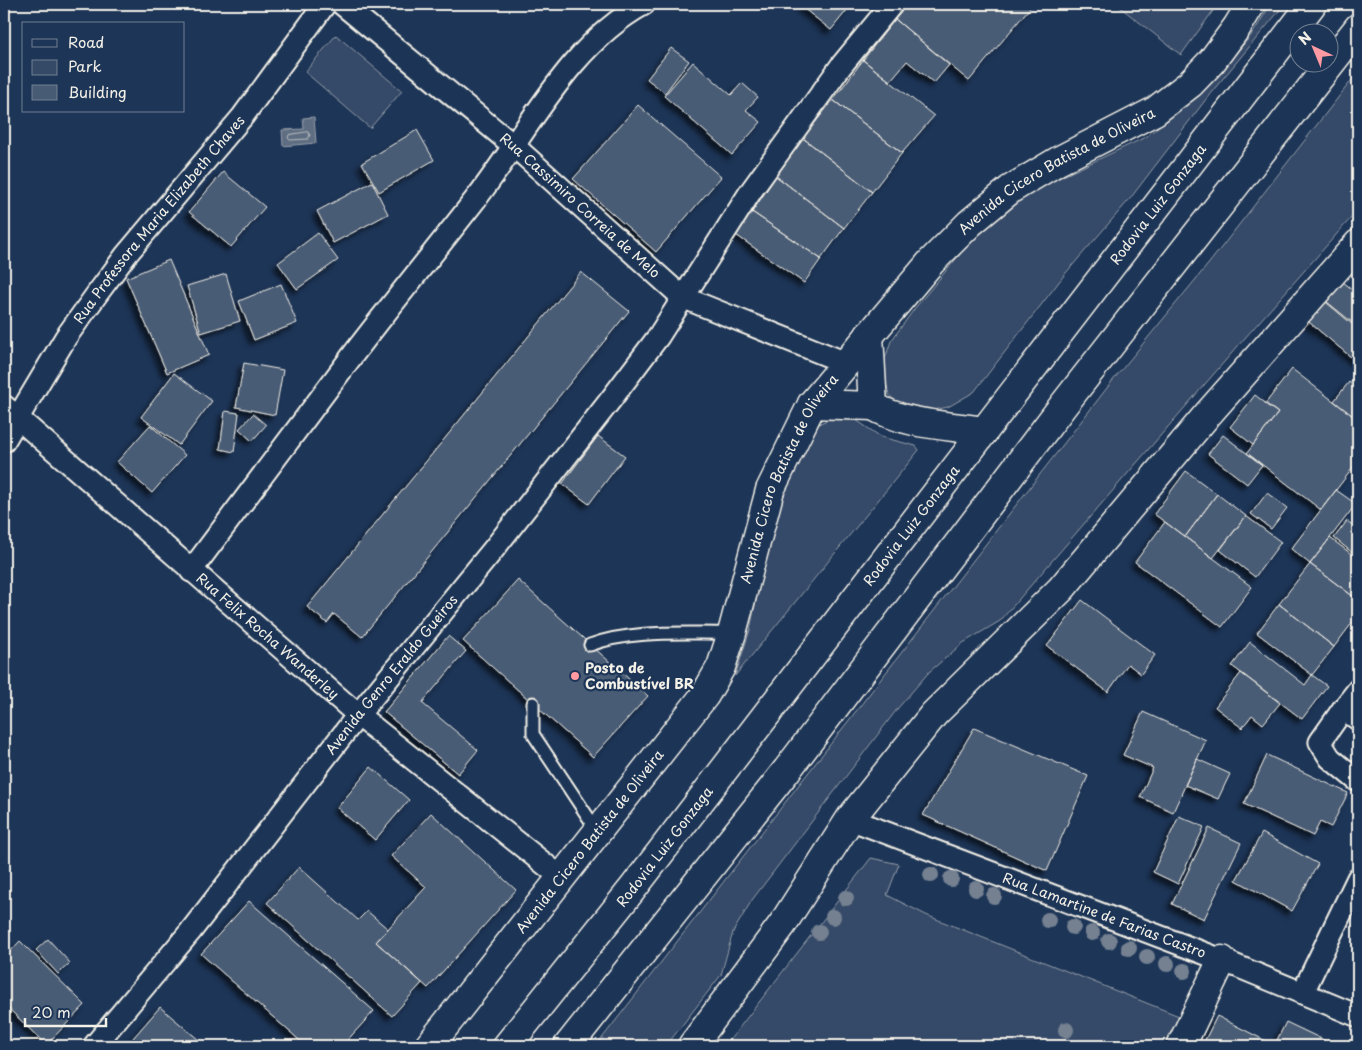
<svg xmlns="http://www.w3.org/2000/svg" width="1362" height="1050" font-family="'Playpen Sans',sans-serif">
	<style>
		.green { fill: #354a67; stroke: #949ea8 }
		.water { fill: #5e6d82; stroke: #9aa2ab }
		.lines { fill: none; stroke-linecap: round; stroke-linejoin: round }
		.shore { stroke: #b8bcbf; stroke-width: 1 }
		.building { fill: #485b74; stroke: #f4f1e8; filter: url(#shadow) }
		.lane-casing { stroke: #f4f1e8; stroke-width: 15 }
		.street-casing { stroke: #f4f1e8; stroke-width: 25 }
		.secondary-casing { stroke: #f4f1e8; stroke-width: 31 }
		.highway-casing { stroke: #f4f1e8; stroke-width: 31 }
		.lane { stroke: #1d3557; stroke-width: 11 }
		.street { stroke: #1d3557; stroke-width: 21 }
		.secondary { stroke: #1d3557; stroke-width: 28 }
		.highway { stroke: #1d3557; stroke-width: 28 }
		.tree { fill: #748191 }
		.poi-dot { fill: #ff9aa2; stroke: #1d3557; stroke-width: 2 }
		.labels { text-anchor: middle; stroke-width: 4.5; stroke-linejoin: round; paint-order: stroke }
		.street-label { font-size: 14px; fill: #f4f1e8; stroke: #1d3557 }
		.poi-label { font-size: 14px; font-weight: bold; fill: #f4f1e8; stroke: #1d3557; text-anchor: start }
	</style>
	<defs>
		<filter id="shadow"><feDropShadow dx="-4.5" dy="4.5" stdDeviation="2.5" flood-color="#0009"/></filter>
	</defs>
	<rect width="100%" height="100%" fill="#1d3557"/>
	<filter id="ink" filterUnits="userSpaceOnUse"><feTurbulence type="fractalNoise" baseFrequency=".02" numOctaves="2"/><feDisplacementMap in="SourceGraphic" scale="10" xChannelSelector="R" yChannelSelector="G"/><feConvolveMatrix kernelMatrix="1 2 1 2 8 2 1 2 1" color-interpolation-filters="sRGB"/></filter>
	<g filter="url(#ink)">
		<path class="green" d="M1116,4H1218L1181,55Z
			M1271,4H1285L1210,94L1129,200L1065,274L974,392L948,407L925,412L902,407L889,395L885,378V359L891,341L915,308L977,234L1025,194L1146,137L1214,80L1253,33Z
			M336,35L402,91L370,128L305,72Z
			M1358,72V210L1244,339L1000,621L963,643L929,672L898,708L752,900L733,932L721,975L666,1046H596L1114,379L1210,262Z
			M835,417L856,420L881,437L916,446L919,450L735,676L750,630L769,537L795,461L820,423Z
			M871,858L899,864L887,895L926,915L1179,1016L1164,1046H725Z"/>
		<path class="water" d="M314,117L316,143L283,146L282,130L304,129L303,118Z"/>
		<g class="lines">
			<path class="shore" d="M308,132L310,135L308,139L290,140L288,138L289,135Z"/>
		</g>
		<path class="building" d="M798,4H852L831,30Z
			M908,4H1033L969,81L895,19Z
			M895,19L949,65L934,83L907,61L890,81L863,60Z
			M671,48L689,61L665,93L647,79Z
			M863,60L934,116L902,153L833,100Z
			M693,62L731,95L742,83L758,97L746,110L761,122L732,155L664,96Z
			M833,100L902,153L872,192L803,138Z
			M638,105L721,177L656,252L573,179Z
			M417,130L434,160L379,192L362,163Z
			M803,138L872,192L844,228L776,176Z
			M223,172L265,207L231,247L189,212Z
			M776,176L844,228L821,259L752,212Z
			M372,182L388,214L333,243L317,211Z
			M752,212L821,259L804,283L736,235Z
			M318,233L338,260L297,289L278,263Z
			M169,260L209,355L167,373L126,278Z
			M581,272L629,311L362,637L334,614L327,623L307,607Z
			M226,274L240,321L201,333L187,286Z
			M1337,277L1358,294V327L1321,297Z
			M281,284L297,323L254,340L239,301Z
			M1321,298L1358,329V363L1304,318Z
			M244,363L283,370L275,415L236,407Z
			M1292,369L1358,420V461L1321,510L1247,453L1278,413L1265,404Z
			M174,373L212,401L179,445L141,417Z
			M1349,382L1358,389V420L1334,401Z
			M1255,395L1278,413L1253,445L1230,427Z
			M225,411L239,413L234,452L220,449Z
			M253,414L266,425L252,441L239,429Z
			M150,425L185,455L152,493L117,462Z
			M1223,435L1262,465L1247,484L1208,454Z
			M598,436L625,456L589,504L562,484Z
			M1186,471L1217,494L1185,537L1154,514Z
			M1336,490L1356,504L1310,564L1291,549Z
			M1267,493L1287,508L1271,529L1251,514Z
			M1217,494L1246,516L1213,558L1185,537Z
			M1246,516L1281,542L1255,577L1220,550Z
			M1347,521L1358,529V557L1334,538Z
			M1165,522L1252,587L1222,627L1135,562Z
			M1330,538L1358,559V600L1310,564Z
			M1310,564L1358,600V615L1334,647L1279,604Z
			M518,580L648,696L593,757L463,641Z
			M1082,600L1155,655L1141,674L1128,664L1108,692L1047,646Z
			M1279,604L1334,647L1312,675L1257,633Z
			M448,636L466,651L422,703L478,750L458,774L384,712Z
			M1250,642L1305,685L1312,675L1327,686L1302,719L1232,666Z
			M1241,673L1280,703L1263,724L1252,715L1242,728L1215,707Z
			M1143,712L1206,740L1173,812L1140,797L1153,768L1123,755Z
			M974,728L1088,776L1047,871L923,815Z
			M1267,755L1348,793L1331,827L1320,822L1313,836L1244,804Z
			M1197,759L1230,774L1218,799L1185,785Z
			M371,767L409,800L375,840L337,808Z
			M431,813L516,890L428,988L376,942L426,887L391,856Z
			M1179,816L1204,827L1178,884L1153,872Z
			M1209,828L1241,843L1204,919L1172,904Z
			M1262,833L1318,864L1292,911L1236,880Z
			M299,867L358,920L367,911L388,929L376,942L422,983L392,1016L267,903Z
			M249,901L374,1011L342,1046H306L201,954Z
			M48,939L70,963L58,974L36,950Z
			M20,941L85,1005L46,1045L4,1004V958Z
			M160,1007L206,1046L127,1045Z
			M1217,1016L1268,1042L1265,1046H1202Z
			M1286,1022L1328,1042L1326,1046H1274Z"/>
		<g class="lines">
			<g class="lane-casing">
				<path id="lane" d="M590,645C634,629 686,634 732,633
					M533,703V734L598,832"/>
			</g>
			<g class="street-casing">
				<g id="street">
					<path id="s1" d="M342,4L514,146L682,297L846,363"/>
					<path id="s2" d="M4,406L358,715L562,878"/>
					<path id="s3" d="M4,441L66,337L97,294L126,255L243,116L325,4"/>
					<path d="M191,571C245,500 298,428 352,356C393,302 436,250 478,196C529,130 569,45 644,4"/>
					<path d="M1358,690L1343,709L1358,719"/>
					<path d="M1343,709L1320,742L1330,758L1358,781"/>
					<path id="s4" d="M850,819L1222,960L1358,1016"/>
					<path d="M1303,992L1358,878"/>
					<path id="s5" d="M94,1046L190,932L358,715L493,550L612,398L658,337L751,191L841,66L892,4"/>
				</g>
			</g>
			<g class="secondary-casing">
				<g id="secondary">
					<path id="s6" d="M429,1046L705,695L721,667L732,633L770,490L812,404L931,262L970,223L1011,189L1058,161L1155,111L1190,84L1212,61L1237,27L1251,4"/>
					<path d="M692,1046L782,925L850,819L934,714L1061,589L1207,415L1358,244"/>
					<path d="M1181,1046L1222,960"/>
				</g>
			</g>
			<g class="highway-casing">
				<g id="highway">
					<path d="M869,335L873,406C905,425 947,425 984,431"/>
					<path d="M812,404L873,406"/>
					<path id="s7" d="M507,1046L634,887L1312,4"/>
					<path d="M568,1046L787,770L1065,403L1358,28"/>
				</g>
			</g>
			<use href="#lane" class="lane"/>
			<use href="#street" class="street"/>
			<use href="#secondary" class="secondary"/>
			<use href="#highway" class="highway"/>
		</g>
		<g class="tree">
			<circle cx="931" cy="875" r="8"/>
			<circle cx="951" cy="879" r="8"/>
			<circle cx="976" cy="889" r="8"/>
			<circle cx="994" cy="896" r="8"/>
			<circle cx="846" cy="898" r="8"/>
			<circle cx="833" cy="917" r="8"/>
			<circle cx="1048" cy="920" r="8"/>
			<circle cx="1073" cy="927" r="8"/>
			<circle cx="819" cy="932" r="8"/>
			<circle cx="1092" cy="933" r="8"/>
			<circle cx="1109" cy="941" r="8"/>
			<circle cx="1129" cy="948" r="8"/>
			<circle cx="1147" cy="957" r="8"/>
			<circle cx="1167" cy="964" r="8"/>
			<circle cx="1184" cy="971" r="8"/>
			<circle cx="1066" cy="1030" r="8"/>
		</g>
	</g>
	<circle class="poi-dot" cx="575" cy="676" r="5"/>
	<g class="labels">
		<g class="street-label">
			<text dy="5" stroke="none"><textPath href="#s6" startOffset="1100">Avenida Cicero Batista de Oliveira</textPath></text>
			<text dy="5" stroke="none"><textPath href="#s7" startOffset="1064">Rodovia Luiz Gonzaga</textPath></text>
			<text dy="5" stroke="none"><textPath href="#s1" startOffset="312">Rua Cassimiro Correia de Melo</textPath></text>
			<text dy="5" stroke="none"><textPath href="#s3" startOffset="271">Rua Professora Maria Elizabeth Chaves</textPath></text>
			<text dy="5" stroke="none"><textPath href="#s6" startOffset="680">Avenida Cicero Batista de Oliveira</textPath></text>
			<text dy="5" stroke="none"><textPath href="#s7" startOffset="659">Rodovia Luiz Gonzaga</textPath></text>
			<text dy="5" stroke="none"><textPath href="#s2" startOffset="350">Rua Felix Rocha Wanderley</textPath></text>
			<text dy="5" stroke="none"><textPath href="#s5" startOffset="476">Avenida Genro Eraldo Gueiros</textPath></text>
			<text dy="5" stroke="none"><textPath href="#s6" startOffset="260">Avenida Cicero Batista de Oliveira</textPath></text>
			<text dy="5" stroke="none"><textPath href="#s7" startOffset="254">Rodovia Luiz Gonzaga</textPath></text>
			<text dy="5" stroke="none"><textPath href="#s4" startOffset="272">Rua Lamartine de Farias Castro</textPath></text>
		</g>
		<g class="poi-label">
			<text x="585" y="673">Posto de<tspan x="585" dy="16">Combustível BR</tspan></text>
		</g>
	</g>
	<rect width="1362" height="1050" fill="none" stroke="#1d3557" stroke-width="20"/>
	<rect x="10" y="10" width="1342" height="1030" fill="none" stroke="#f4f1e8" stroke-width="2" filter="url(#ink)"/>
	<rect x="22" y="22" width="162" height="90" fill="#1d3557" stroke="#738091"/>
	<rect x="32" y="39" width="25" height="8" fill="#1d3557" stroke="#738091"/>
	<text x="68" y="48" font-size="15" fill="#f4f1e8">Road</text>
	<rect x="32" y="60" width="25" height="15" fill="#354a67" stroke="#738091"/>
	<text x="68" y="72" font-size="15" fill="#f4f1e8">Park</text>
	<rect x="32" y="85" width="25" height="15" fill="#485b74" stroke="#738091"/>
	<text x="68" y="98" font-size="15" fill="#f4f1e8">Building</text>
	<g transform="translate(1314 48) rotate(316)"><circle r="24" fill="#1d3557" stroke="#738091"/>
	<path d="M0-4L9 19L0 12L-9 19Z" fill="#ff9aa2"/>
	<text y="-8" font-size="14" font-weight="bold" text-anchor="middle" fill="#f4f1e8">N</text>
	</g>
	<path d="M25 1018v8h81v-8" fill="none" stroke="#f4f1e8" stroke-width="2.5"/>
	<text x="32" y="1018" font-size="15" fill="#f4f1e8" stroke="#1d3557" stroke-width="4" paint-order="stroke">20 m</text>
</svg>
